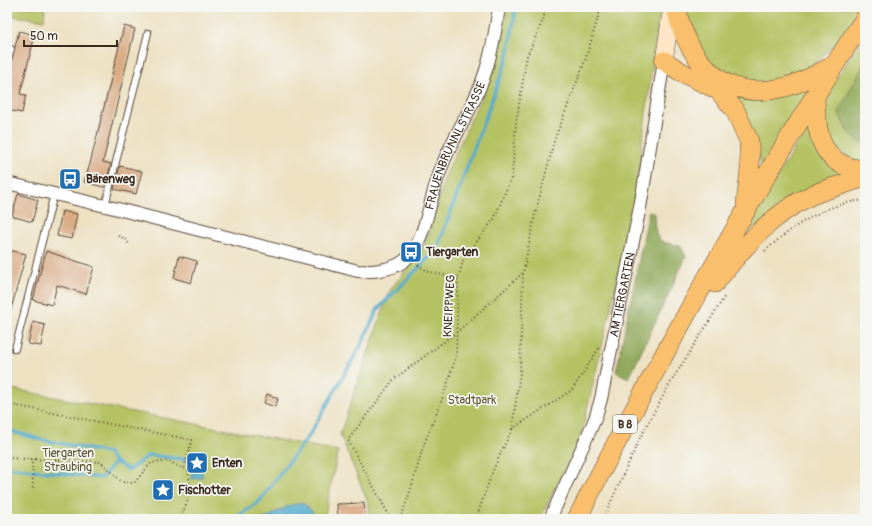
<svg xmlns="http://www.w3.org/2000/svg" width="872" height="526" font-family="Pangolin,sans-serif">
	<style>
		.green { fill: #b5c264; stroke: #787641 }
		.forest { fill: #90a85a; stroke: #66693c }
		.water { fill: #4da9cb; stroke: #446a74 }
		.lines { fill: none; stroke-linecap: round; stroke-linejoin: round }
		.stream { stroke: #4da9cb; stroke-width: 3.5 }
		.building { fill: #d9ac86 }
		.lane-casing { stroke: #564537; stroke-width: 8 }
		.street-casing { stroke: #564537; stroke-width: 14 }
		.secondary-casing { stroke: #564537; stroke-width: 18 }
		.primary-casing { stroke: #564537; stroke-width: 20 }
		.path { stroke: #564537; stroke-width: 2; stroke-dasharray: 1 3; stroke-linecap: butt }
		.lane { stroke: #fff; stroke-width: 6 }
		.street { stroke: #fff; stroke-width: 12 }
		.secondary { stroke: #fde5c5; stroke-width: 17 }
		.primary { stroke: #f9bf6d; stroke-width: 19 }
		.labels { text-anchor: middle; stroke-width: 3.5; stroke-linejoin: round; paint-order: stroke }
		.shield { fill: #f6f6f2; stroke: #73675e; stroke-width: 1 }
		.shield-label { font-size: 11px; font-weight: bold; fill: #3b2a1e }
		.street-label { font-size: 12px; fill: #3b2a1e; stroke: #f6f6f2 }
		.poi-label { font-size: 12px; font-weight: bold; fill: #3b2a1e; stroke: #f6f6f2; text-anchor: start }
		.park-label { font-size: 12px; fill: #605833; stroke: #f6f6f2 }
	</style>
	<rect width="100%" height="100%" fill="#f6f6f2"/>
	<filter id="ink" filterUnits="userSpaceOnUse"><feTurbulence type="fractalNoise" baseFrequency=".025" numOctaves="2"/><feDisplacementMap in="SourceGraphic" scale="8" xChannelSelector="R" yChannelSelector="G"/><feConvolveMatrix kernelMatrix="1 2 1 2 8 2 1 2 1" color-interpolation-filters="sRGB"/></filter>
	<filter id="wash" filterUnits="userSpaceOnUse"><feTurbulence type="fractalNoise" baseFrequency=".012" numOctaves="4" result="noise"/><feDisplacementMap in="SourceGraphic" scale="16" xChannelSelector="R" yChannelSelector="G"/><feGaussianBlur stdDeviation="0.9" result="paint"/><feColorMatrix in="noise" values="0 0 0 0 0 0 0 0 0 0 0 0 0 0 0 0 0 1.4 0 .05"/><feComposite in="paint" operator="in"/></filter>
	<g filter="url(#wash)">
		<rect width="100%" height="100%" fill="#ede1c2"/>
		<path class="green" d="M7,7H45L44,20L7,15Z
			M508,7H660L633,213L580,439L540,519H370L369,505L340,434L390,290L418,256L428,236L445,177L492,73Z
			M684,7H860L839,40L810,68L793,78L757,85L725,75L700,51Z
			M865,34V62L839,111L862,142L865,143V165L833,149L821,113L823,104L829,90Z
			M808,87L810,90L763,166L761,165L757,145L735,96Z
			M807,128L810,129L843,173L844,176L747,232L746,228Z
			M7,388L338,451L324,519H7Z"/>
		<path class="forest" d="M865,62V143C850,141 842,124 839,111Z
			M649,211L654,213C655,235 654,244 680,245L686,257L629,378L616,372Z"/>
		<path class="water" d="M194,455L202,458V478L191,479L194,467L190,460Z
			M302,502L312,511L313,519H264L286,507Z"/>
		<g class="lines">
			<path class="stream" d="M7,430L39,439L108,453L115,462L129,470L149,455L190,460
				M7,467L102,478L115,462
				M234,519L259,502L310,434L360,347L378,309L437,249L508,56L516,7"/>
		</g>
		<g id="blocks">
			<path class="building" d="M124,26L135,29L103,162L111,164L105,187H103L84,182L90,164Z
				M19,31L35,35L20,94L26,95L22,113L7,110V78Z
				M120,166L142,171L136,194L114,189Z
				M18,194L38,200L32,222L12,216Z
				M62,211L77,214L72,239L57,236Z
				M9,250L26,254L10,313L7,312V257Z
				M46,251L94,267L86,294L57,285L52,305L33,300Z
				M179,256L197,261L191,283L174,278Z
				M33,322L45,325L41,346L28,344Z
				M267,394L278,399L275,407L264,403Z
				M364,503L365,519H338L337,504Z"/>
		</g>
	</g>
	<g filter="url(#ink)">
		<use href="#blocks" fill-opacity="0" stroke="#564537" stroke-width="1"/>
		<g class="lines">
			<g class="lane-casing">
				<path id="lane" d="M7,64L11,49
					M105,206L148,33
					M15,349L54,194"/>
			</g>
			<g class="street-casing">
				<g id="street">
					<path id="s1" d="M7,183L114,208L358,271C373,272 398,270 409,256C426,236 430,199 439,174C449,144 467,118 479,89C490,64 495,34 499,7"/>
					<path id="s2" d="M550,519L595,419L601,399L641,202L664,61"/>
				</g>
			</g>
			<g class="secondary-casing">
				<path id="secondary" d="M664,61L672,7"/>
			</g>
			<g class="primary-casing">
				<path id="primary" d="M676,7C687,59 722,102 781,88C800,84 817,74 834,65
					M664,61L683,73L718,90L735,110L749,141L750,170L746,203
					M815,96C816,133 820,167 865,170
					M715,283C742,249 770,215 810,196C827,188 847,184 865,177
					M577,519C613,447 651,378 690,308C745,210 803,112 865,18"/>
			</g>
			<path class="path" d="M118,236L124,238L130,245
				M765,251C793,226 826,203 865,200
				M418,265L429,272L458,278
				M7,404L192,440L184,468
				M512,429L572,390L599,348
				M7,458L101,462L122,482L134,483L151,463L168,461L188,471L191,493L180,519
				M32,459L33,490
				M391,519L348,440L394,379L457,332L523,273
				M400,519L409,495L424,444L444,394L456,357L458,278L464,258L494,219L512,176L516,123L527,56L543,20L546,7
				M476,519L493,470L512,429L520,372L523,273L535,215L554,141L585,61L601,7
				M603,519L640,438L669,385L725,296"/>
			<use href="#lane" class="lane"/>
			<use href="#street" class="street"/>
			<use href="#secondary" class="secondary"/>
			<use href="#primary" class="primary"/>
		</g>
	</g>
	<defs>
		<g id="bus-square" transform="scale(1.15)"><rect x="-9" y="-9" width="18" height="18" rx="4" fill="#1f6fb2" stroke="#f6f6f2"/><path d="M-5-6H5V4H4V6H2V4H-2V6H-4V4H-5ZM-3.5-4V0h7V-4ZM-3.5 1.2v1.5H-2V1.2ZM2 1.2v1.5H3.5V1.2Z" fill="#fff"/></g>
		<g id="sight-square" transform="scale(1.15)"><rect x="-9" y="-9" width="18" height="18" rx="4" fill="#1f6fb2" stroke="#f6f6f2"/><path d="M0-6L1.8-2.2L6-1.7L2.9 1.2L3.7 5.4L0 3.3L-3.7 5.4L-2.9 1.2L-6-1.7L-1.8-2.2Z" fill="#fff"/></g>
	</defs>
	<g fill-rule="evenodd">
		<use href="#bus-square" x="70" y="179"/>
		<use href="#bus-square" x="411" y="252"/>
		<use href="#sight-square" x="197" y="463"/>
		<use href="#sight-square" x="163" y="490"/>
	</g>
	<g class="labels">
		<rect class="shield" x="613" y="415" width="24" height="18" rx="3"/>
		<g class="shield-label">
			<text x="625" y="428">B 8</text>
		</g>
		<g class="street-label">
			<text dy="4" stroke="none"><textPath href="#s1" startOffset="537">FRAUENBRÜNNLSTRASSE</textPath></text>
			<text dy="4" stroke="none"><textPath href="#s2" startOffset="237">AM TIERGARTEN</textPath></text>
			<text transform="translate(449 306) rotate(-87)" y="4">KNEIPPWEG</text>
		</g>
		<g class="poi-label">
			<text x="86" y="183">Bärenweg</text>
			<text x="426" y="256">Tiergarten</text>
			<text x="212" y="467">Enten</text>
			<text x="178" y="494">Fischotter</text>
		</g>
		<g class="park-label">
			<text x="472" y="404">Stadtpark</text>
			<text x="68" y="457">Tiergarten<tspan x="68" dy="14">Straubing</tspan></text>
		</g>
	</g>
	<rect width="872" height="526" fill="none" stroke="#f6f6f2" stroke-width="24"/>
	<path d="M24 40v6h93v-6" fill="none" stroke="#3b2a1e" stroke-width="2"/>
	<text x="30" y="40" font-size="12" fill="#3b2a1e" stroke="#f6f6f2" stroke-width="3" paint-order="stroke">50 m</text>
</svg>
